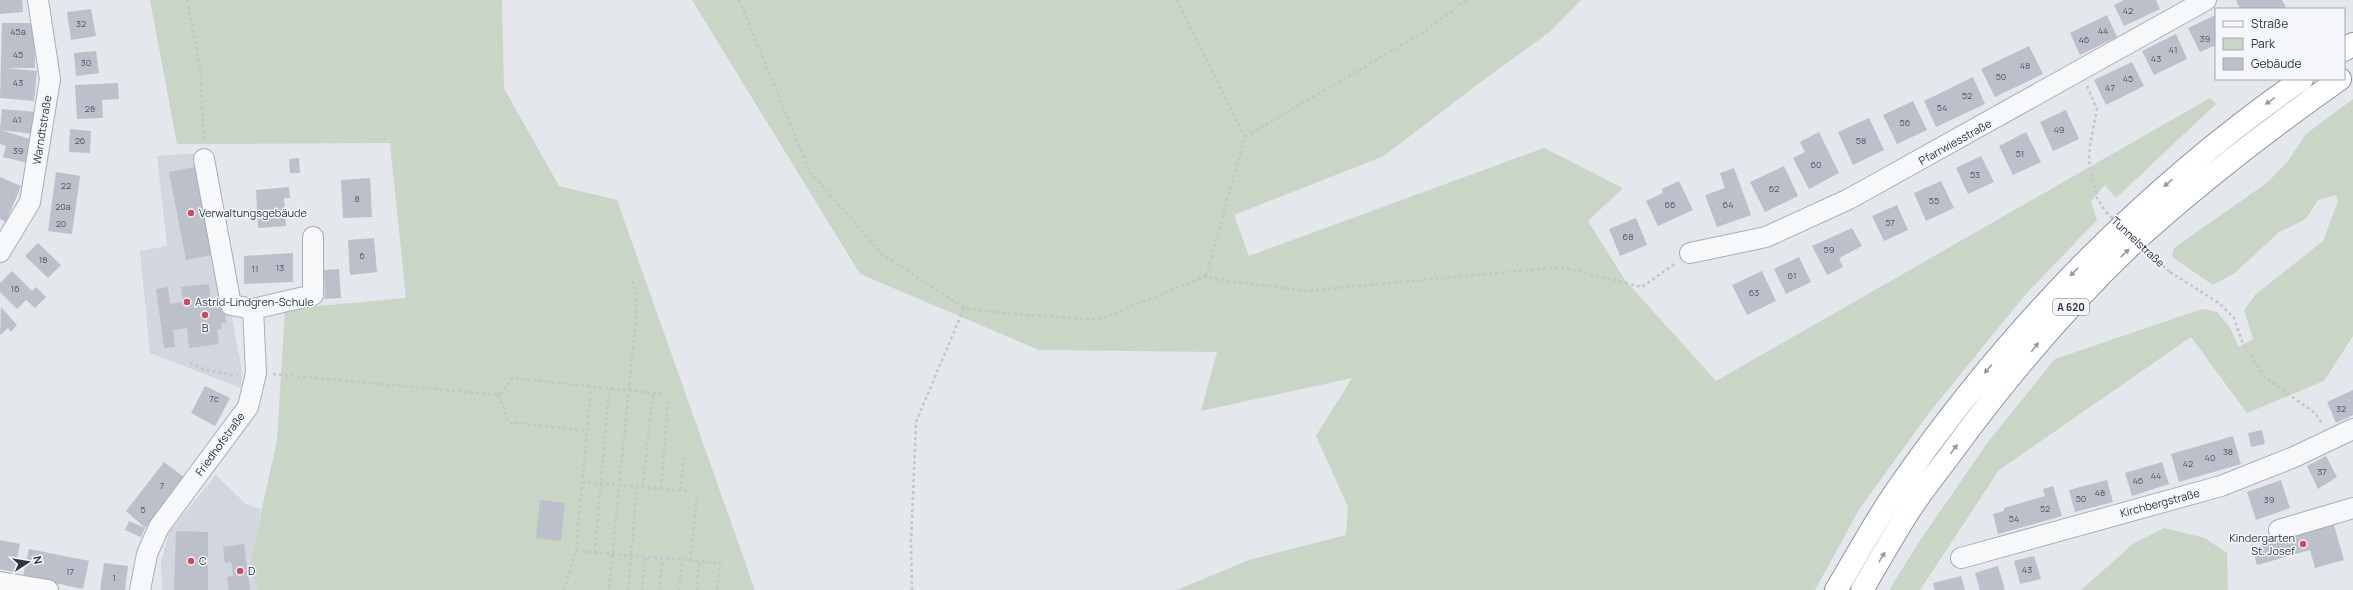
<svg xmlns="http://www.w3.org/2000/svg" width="2353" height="590" font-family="Manrope,sans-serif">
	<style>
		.built { fill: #d2d6de }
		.green { fill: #c9d6c5 }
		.building { fill: #bbc0ca }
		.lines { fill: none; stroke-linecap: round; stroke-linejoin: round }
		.minor-casing { stroke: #a9aeb7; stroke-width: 22 }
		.highway-casing { stroke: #8b94a3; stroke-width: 24 }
		.path { stroke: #c2c5cb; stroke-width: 2.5; stroke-dasharray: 3 3; stroke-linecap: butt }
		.minor { stroke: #f7f8fa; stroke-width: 20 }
		.highway { stroke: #fff; stroke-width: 22 }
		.path-bridge { stroke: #c2c5cb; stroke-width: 2.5; stroke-dasharray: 3 3; stroke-linecap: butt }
		.oneway { fill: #959aa2 }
		.poi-dot { fill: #d1495b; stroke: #f4f6f9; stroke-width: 1.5 }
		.labels { text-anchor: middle; stroke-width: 3; stroke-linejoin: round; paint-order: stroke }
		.number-label { font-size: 9px; fill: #4f5766 }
		.shield { fill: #f4f6f9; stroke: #676e7b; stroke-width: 1 }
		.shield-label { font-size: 10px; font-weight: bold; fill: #2b3445 }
		.street-label { font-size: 11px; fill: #2b3445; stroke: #f4f6f9 }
		.poi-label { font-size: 11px; fill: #2b3445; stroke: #f4f6f9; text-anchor: start }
	</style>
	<rect width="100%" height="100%" fill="#e4e7ec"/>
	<path class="built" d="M201,153L242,371L241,388L150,353L140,251L167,246L157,156Z
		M216,475L247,505L261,509L250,563L257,590H162L161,562L169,532Z"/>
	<path class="green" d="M150,0H502L504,88L559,186L617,200L755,590H257L250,563L277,440L285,309L406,298L390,143L177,144Z
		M692,0H1581L1551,31L1478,84L1384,156L1234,215L1249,256L1544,148L1623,188L1588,221L1625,280L1716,381L2210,98L2216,104L2116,198L2105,185L2091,201L2097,220L2025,295L1929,413L1860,508L1815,590H1177L1249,560L1346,535L1348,507L1316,436L1352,378L1201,411L1217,352L1039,350L860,274Z
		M2353,99V336L2324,381L2247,413L2191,337L1999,470L1920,590H1889L1921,539L1988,442L2055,359L2202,309L2217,312L2229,326L2239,347L2253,339L2244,310L2255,295L2323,241L2338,201L2336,195L2318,200L2306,219L2279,232L2235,273L2213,285L2172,257L2174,248L2268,182L2288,161L2306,134Z
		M2164,528L2205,538L2227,553L2228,590H2081L2133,544Z"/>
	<path class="building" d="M0,0H22L23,12L0,14Z
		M2124,0H2156L2160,9L2124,26L2114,5Z
		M2236,0H2282L2287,9H2240Z
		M91,9L96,36L71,40L67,12Z
		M2107,15L2117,37L2080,55L2070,33Z
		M2216,15V45L2200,52L2188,28Z
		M2,23H34L35,68H4L37,71L34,101L0,98Z
		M2176,34L2187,59L2154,75L2142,51Z
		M2029,46L2043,74L1995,97L1981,69Z
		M96,51L99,73L76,76L74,53Z
		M2132,62L2144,86L2106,105L2094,80Z
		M1973,77L1985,104L1936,127L1924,101Z
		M118,83L119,99L102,100L103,118L77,119L75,85Z
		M1913,101L1927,130L1897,144L1883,115Z
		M2,109L35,112L33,134L0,130Z
		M2066,110L2079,139L2053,151L2040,122Z
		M1869,118L1884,150L1853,165L1838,132Z
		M70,129L91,131L90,153L69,152Z
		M0,130L34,140L28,163L3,157L6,146L0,144Z
		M1819,132L1839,173L1809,189L1793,158L1805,152L1800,142Z
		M2026,132L2041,162L2013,175L1999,146Z
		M1981,156L1994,182L1968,194L1956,168Z
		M299,158L300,173H290L289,159Z
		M1784,166L1798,196L1765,212L1750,182Z
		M195,167L212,255L186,260L169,172Z
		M1734,168L1751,215L1717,227L1705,195L1725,188L1720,173Z
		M56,172L80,176L72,234L48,231Z
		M0,177L21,186L6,222L0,219Z
		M370,178L372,217L343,218L341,180Z
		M1679,181L1693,210L1658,226L1646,201L1663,193L1662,189Z
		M1941,181L1954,208L1926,221L1914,193Z
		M289,187L290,198H284L286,226L258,228L256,190Z
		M1897,205L1908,230L1884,241L1872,216Z
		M1636,218L1647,245L1620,256L1609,229Z
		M1852,228L1862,246L1839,258L1843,267L1827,275L1812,246Z
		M374,238L377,272L350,275L348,240Z
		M38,243L61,265L48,278L25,256Z
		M293,253V282L244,284V256Z
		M1799,257L1811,282L1786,294L1774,269Z
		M339,269L341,298L325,299L324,270Z
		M12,271L32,291L36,287L46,297L35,308L26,300L17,309L0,292V283Z
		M1762,271L1776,301L1747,315L1732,285Z
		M209,284L211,299H217L219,307H224L226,323H221L222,329L217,330L219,344L189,348L187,328L173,330L175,347L164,348L156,289L168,287L170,304L183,302L181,287Z
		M1,307L17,325L11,332L8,328L0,335Z
		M205,386L230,398L215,426L191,413Z
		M2353,390V415L2336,423L2327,402Z
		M2262,430L2265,444L2251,447L2248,433Z
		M2233,436L2241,464L2179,482L2171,454Z
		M2326,456L2337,477L2318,489L2307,466Z
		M164,462L185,478L145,528L126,511Z
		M2162,462L2169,484L2132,496L2125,473Z
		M2107,480L2113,502L2075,512L2069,490Z
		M2281,480L2290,508L2256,520L2247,492Z
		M2053,486L2062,516L1998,534L1993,514L2004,511V508L2045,496L2043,489Z
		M540,500L565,503L561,541L536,538Z
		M2332,518L2344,560L2315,568L2310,550L2257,565L2252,548L2280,540L2279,535Z
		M129,521L145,528L141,537L125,530Z
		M176,531L208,532V590H174Z
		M0,540L20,544L14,572L0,569Z
		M244,544L250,590H229L227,577L233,576L232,566L231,562L225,563L223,547Z
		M29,549L89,561L83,589L23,576Z
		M2034,556L2041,579L2020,584L2014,561Z
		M104,563L128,566L125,590H100Z
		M1998,566L2005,590H1980L1975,573Z
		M1961,576L1965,590H1935L1933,583Z"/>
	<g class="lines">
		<g class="minor-casing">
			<path id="minor" d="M204,159L231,305L253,309
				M0,252L30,202L50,79L38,0
				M1690,253L1766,237L1849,199L2206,0
				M2279,530L2353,508
				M1961,558L2221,486L2294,457L2353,429
				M0,582L48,590
				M140,590L147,554L159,527L248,407L256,373L253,309L313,295V237"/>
		</g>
		<g class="highway-casing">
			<path id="highway" d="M2344,50L2353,44
				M1836,590C1856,557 1874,523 1896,491C2008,329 2140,192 2302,79
				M1862,590C1878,563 1894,534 1911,508C1924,488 1939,470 1953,451C2010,373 2074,298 2145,232C2207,177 2272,127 2340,79"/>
		</g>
		<path class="path" d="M187,0L200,66L204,142
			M739,0L810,172L882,254L964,308L1014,314L1099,320L1206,276L1221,280L1305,291L1561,267L1642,287L1676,263
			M1177,0L1245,137L1206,276
			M2087,86L2097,109L2090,145L2089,161L2097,198L2106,212
			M1245,137L1422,33L1466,0
			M2170,272L2219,303L2234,318L2243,344L2265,377L2315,413L2322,424
			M190,363L206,370L237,376
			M273,374L499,395L512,378L662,394
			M499,395L508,422L587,431
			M582,482L690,491
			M643,487L653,393
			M661,488L668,402
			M681,490L683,458
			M576,551L720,563L717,590
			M595,552L609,389
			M690,560L697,495
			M609,588L636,317V292L632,280
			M564,590L576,551L591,387
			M628,590L637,487
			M642,590L646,557
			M660,590L662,558
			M679,590L682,560
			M697,590L699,561
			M912,590L911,543L916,422L964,308"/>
		<use href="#minor" class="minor"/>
		<use href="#highway" class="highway"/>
		<path class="path-bridge" d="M2106,212L2170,272"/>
	</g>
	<defs><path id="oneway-solid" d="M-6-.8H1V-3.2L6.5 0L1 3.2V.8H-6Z"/></defs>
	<g class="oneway">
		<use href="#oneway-solid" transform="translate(2270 101) rotate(145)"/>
		<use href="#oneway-solid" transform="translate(2168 183) rotate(139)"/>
		<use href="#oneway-solid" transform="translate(2125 253) rotate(-45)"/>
		<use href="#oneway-solid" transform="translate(2074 272) rotate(135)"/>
		<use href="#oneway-solid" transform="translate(2035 347) rotate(-51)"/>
		<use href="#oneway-solid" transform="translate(1988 369) rotate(130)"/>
		<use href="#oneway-solid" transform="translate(1954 449) rotate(-54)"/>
		<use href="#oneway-solid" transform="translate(1882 557) rotate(-59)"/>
	</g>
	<g class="poi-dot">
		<circle cx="191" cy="213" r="4"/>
		<circle cx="187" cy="302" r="4"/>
		<circle cx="205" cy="315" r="4"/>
		<circle cx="2303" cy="544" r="4"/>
		<circle cx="191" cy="561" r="4"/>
		<circle cx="240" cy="571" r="4"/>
	</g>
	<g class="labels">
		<g class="number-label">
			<text x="2128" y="14">42</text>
			<text x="81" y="27">32</text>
			<text x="2103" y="34">44</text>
			<text x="18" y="35">45a</text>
			<text x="2205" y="42">39</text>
			<text x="2084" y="43">46</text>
			<text x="2173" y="53">41</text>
			<text x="18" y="58">45</text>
			<text x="2156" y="62">43</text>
			<text x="86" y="66">30</text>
			<text x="2025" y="69">48</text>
			<text x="2001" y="80">50</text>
			<text x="2128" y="82">45</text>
			<text x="18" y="86">43</text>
			<text x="2110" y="91">47</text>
			<text x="1967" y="99">52</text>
			<text x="1942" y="111">54</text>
			<text x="90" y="112">28</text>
			<text x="17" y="123">41</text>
			<text x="1905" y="126">56</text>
			<text x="2059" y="133">49</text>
			<text x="80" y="144">26</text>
			<text x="1861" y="144">58</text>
			<text x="18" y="154">39</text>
			<text x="2020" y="157">51</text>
			<text x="1816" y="168">60</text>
			<text x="1975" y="178">53</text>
			<text x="66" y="189">22</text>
			<text x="1774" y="192">62</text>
			<text x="357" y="202">8</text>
			<text x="1934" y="204">55</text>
			<text x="1670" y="208">66</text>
			<text x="1728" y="208">64</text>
			<text x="63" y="210">20a</text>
			<text x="1890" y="226">57</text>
			<text x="61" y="227">20</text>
			<text x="1628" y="240">68</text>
			<text x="1829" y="253">59</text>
			<text x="362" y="259">6</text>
			<text x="43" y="263">18</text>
			<text x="280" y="271">13</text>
			<text x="255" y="272">11</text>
			<text x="1792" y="279">61</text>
			<text x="15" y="292">16</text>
			<text x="1754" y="296">63</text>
			<text x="214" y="402">7c</text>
			<text x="2341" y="412">32</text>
			<text x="2228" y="455">38</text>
			<text x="2210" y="461">40</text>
			<text x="2188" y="467">42</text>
			<text x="2322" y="475">37</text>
			<text x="2156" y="479">44</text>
			<text x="2138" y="484">46</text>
			<text x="162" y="489">7</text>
			<text x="2100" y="496">48</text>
			<text x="2081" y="502">50</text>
			<text x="2269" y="503">39</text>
			<text x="2045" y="512">52</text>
			<text x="143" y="513">5</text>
			<text x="2014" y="522">54</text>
			<text x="2027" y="573">43</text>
			<text x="70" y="575">17</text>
			<text x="114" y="581">1</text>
		</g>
		<rect class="shield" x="2053" y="299" width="36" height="16" rx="3"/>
		<g class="shield-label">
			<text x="2071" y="311">A 620</text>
		</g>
		<g class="street-label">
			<text transform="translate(42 130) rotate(-81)" y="4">Warndtstraße</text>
			<text transform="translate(1955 142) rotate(-29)" y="4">Pfarrwiesstraße</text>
			<text transform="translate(2138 242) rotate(43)" y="4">Tunnelstraße</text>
			<text transform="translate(220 444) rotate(-54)" y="4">Friedhofstraße</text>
			<text transform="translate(2160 503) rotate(-15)" y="4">Kirchbergstraße</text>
		</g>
		<g class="poi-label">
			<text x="199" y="217">Verwaltungsgebäude</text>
			<text x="195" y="306">Astrid-Lindgren-Schule</text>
			<text x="205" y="332" text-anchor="middle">B</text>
			<text x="2295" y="542" text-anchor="end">Kindergarten<tspan x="2295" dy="13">St. Josef</tspan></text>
			<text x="199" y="565">C</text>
			<text x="248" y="575">D</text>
		</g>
	</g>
	<rect x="2215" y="8" width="130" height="72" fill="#f4f6f9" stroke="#a4a8b1"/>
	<rect x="2223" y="21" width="20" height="6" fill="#f7f8fa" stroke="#a4a8b1"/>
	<text x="2251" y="28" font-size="12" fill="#2b3445">Straße</text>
	<rect x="2223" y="38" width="20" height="12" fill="#c9d6c5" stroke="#a4a8b1"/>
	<text x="2251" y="48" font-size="12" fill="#2b3445">Park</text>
	<rect x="2223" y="58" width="20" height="12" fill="#bbc0ca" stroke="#a4a8b1"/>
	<text x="2251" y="68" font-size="12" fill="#2b3445">Gebäude</text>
	<g transform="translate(28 562) rotate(78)" stroke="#f4f6f9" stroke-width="3" paint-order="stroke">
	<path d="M0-3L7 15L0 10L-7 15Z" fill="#2b3445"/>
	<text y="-6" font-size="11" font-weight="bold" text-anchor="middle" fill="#2b3445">N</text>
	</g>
</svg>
